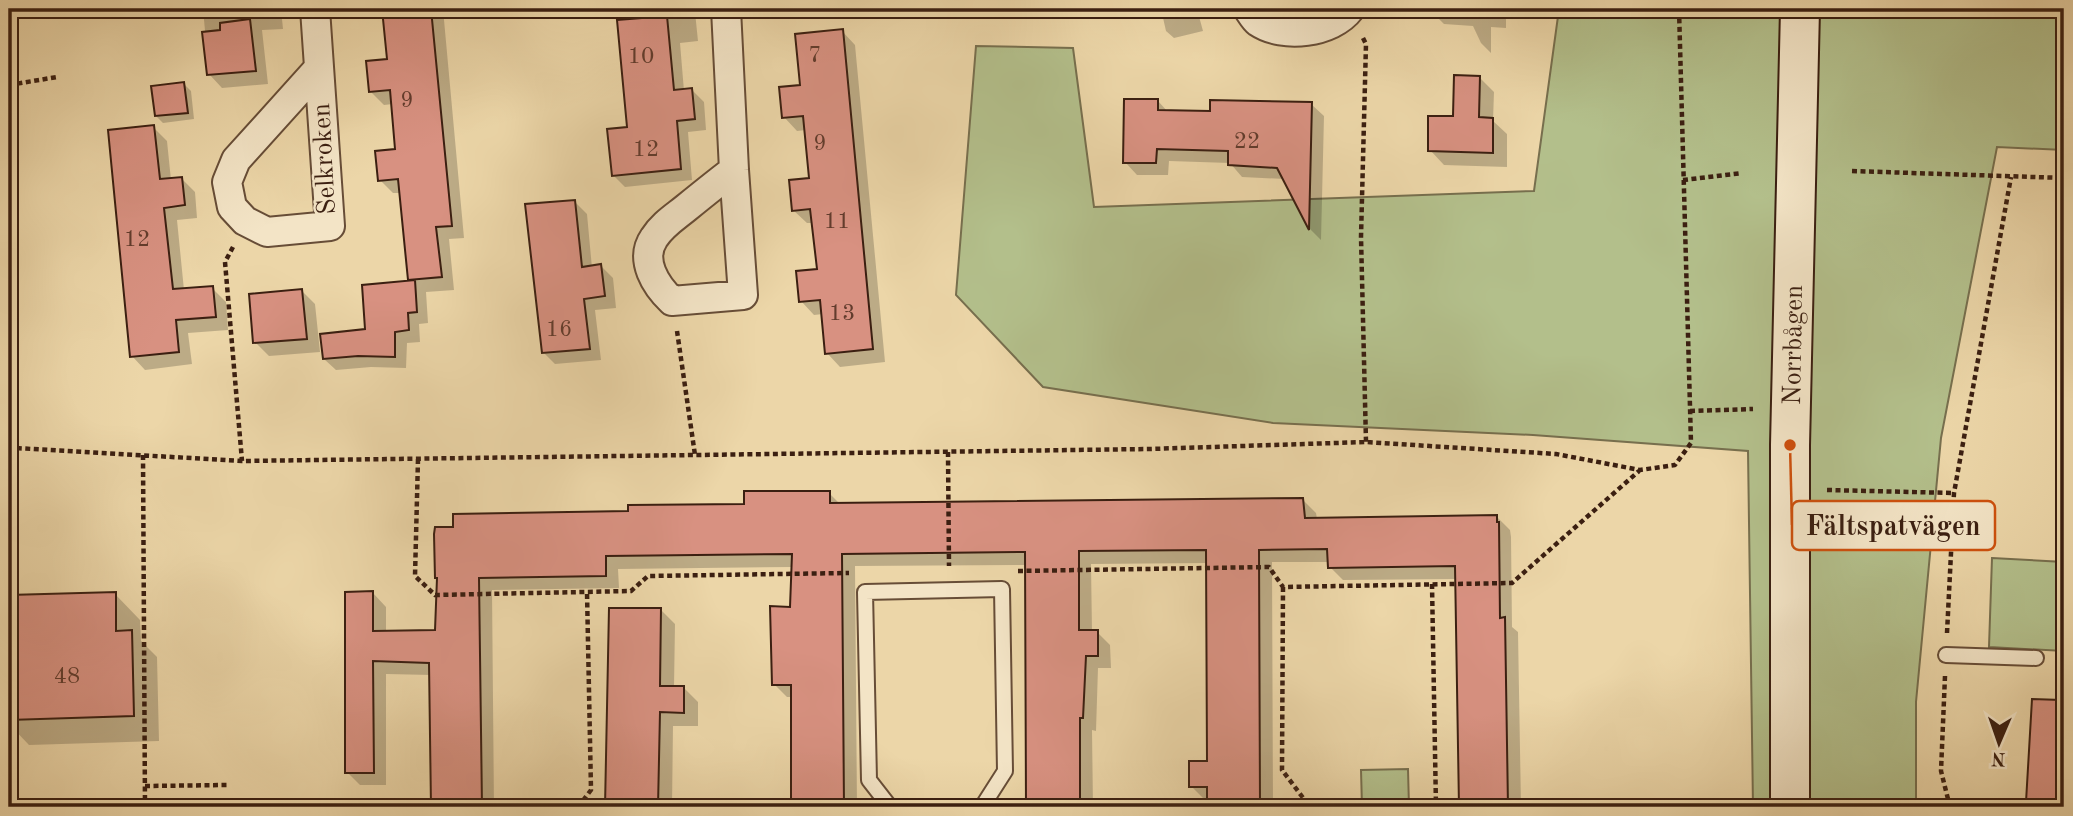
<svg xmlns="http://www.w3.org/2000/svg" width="2073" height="816" font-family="'Old Standard TT',serif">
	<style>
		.green { fill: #b3bf8b; stroke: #776f4e; stroke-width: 2 }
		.shadow { fill: #0003 }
		.building { fill: #d89181; stroke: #3b1f11; stroke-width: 2 }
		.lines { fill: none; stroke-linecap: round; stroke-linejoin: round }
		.lane-casing { stroke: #674d37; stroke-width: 18 }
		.street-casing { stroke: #674d37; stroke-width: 32 }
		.secondary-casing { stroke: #3b1f11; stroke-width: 42 }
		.path { stroke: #3b1f11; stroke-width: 4.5; stroke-dasharray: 5 3.5; stroke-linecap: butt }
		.lane { stroke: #f3e4c6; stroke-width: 14 }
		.street { stroke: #f3e4c6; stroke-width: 28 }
		.secondary { stroke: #f3e4c6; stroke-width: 38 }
		.labels { text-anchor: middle; stroke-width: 5; stroke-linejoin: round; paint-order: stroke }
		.number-label { font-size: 23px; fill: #623c2d }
		.street-label { font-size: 26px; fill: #3b1f11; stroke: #f3e4c6 }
		.leader { fill: none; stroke: #ce500d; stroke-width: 2.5 }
		.callout-dot { fill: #ce500d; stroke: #f3e4c6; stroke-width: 2.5 }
		.callout { fill: #f3e4c6; stroke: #ce500d; stroke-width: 2.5 }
		.callout-label { font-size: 28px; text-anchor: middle; font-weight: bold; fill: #3b1f11 }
	</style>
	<rect width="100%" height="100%" fill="#ecd6a8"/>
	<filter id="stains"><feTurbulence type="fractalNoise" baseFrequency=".00286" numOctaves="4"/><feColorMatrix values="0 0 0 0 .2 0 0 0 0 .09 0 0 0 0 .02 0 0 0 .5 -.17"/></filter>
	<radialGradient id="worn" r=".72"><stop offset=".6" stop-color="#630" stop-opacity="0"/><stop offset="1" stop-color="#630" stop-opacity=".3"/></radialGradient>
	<path class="green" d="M1559,9H2064V150L1997,147L1941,438L1916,702V807H1753L1748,451L1533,435L1273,423L1043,387L956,295L976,46L1073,48L1094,207L1534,191Z
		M1992,558L2064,562V651L1989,647Z
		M1408,769L1409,807H1362L1361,770Z"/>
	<path class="shadow" d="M203,9H281L283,29L262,30L268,84L222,88L209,74Z
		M370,9H443L464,238L449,239L454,290L426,292L428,323L419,324L420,342L407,343L406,368L371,367L336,370L324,359L367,331L412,282L409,280L401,193H393L380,180L397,151L393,104L384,105L371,92L389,61L384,13L375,14Z
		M618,9H691L695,12L698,41L680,43L684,91L692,90L704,102L706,130L688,132L692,180L625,187L613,175L629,129Z
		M1161,9H1197L1203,31L1174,38L1166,31Z
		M1432,9H1506V28L1491,27V53L1481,43L1473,26L1444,24L1432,12Z
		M842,31L855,45L885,362L840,367L827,353L823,314L814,315L801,301L818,271L813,223H807L793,210L811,180L806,130L797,131L784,117L802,87Z
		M1479,77L1494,92L1493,121L1507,134V167L1444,165L1430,150L1454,118Z
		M184,84L191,91L194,119L163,123L156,116Z
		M1158,101L1168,112H1212L1311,104L1324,116L1321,240L1310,229L1285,179L1242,177L1230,163L1169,161L1168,175H1137L1125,162Z
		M153,127L167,141L171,180L182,179L195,192L197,218L177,220L184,290L212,288L226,302L228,330L188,333L192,364L145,370L132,356Z
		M575,202L587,214L592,268L601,266L613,278L616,308L595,310L601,360L555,364L543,352Z
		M301,290L315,304L320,352L269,356L255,342Z
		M829,493L841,505L1303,500L1316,513L1317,519L1496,516L1510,530L1511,537L1512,627L1518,632L1521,807H1460L1457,579L1343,580L1330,567L1329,562H1272L1273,807H1209V799H1204L1191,786L1209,762L1208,563L1091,564L1092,632H1097L1110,645L1111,668H1098L1096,731L1092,730L1093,807H1028L1027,565L855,566L857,807H793L792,697H787L774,684L792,608L793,567L618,569L619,588L492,590L494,807H433L431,675L386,674V785H360L347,772L373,593L386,607V633L437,632L439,580L630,513L746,506Z
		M115,594L140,620L141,641L157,657L159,741L29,745L9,724V634Z
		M611,609L661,610L675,624L674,687L684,688L698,702V726H673L672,807H607Z
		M2034,700L2061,702L2064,705L2062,807H2028Z"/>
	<path class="building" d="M382,9H431L452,226L436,227L442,277L408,280L398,179L378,181L375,151L395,149L390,90L369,92L366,61L387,59Z
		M667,16L674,90L692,88L695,119L677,121L681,169L612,176L607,129L627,127L617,20Z
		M250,19L256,71L207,75L202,32L220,30V23Z
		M843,29L873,349L825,354L820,300L799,302L796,271L817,269L810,209L792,211L789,180L809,178L803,116L782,118L779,87L800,85L795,34Z
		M1454,75L1480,76L1479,117L1493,118V153L1428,151V116H1453Z
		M184,82L188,113L155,116L151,86Z
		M1124,99H1158V110L1210,111V100L1312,102L1309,230L1277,168L1228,165V151L1157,149L1156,163H1123Z
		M154,125L160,179L182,177L185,205L164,208L173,289L213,286L216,317L176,320L179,352L130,357L108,130Z
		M575,200L582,267L601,264L605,296L584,299L590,349L542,353L525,204Z
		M415,280L417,312L408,313L409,330L395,332V357L358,356L323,359L320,334L365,329L362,285Z
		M302,289L307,339L253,343L249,294Z
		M744,491H830V503L1303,498L1305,518L1497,515V522H1499L1500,618L1505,617L1508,807H1459L1455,566L1328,568L1327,549L1259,550L1260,807H1207V787H1189V761H1207L1206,550L1079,551V630H1098V656H1086L1083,718H1080V807H1026L1025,552L842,554L844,807H791V685H772L770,606L790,607L792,554L606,556V576L479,578L482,807H431L429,663L373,661L374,773H345V592L373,591V631L435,630L437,578H435L434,534L435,527H453V514L628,511V505L744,504Z
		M116,592V631L132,630L134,716L9,720V595Z
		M609,608H661L660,686H684V713L660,712L658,807H605Z
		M2032,699L2061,700L2056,805L2026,802Z"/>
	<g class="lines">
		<g class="lane-casing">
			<path id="lane" d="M1946,655L2036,658
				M890,807L869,780L865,592L1002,589L1005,771L982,807"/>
		</g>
		<g class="street-casing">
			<path id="street" d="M315,9L330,226L267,232L245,221L232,207L227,182L236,160L319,68
				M726,9L734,170L743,295L672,301C656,286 639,260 654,238C662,225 675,217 686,208C702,195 718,182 734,170
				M1248,9C1251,13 1254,19 1258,22C1283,39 1332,33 1350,9"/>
		</g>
		<g class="secondary-casing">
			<path id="secondary" d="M1790,807V445L1800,9"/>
		</g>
		<path class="path" d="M1363,38L1366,44L1361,237L1366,442
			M9,85L57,77
			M1852,171L2064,178
			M1683,180L1742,173
			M233,247L225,262L242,461
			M677,331L695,455
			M1690,411L1753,409
			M9,445L15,448L242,461L1149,449L1366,442L1556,454L1640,470L1675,465L1691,443L1679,9
			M948,452L949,566
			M143,455L145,807
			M418,459L415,576L435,595L631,591L648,576L849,573
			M9,465L15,448
			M1827,490L1954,493
			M1018,571L1269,567L1283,587L1512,583L1639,471
			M1432,584L1436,807
			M1283,587L1282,770L1310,807
			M1947,633L1954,493L2011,177
			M1945,676L1941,771L1950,807
			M145,786L228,785
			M578,807L591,790L587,592"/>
		<use href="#lane" class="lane"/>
		<use href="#street" class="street"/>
		<use href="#secondary" class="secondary"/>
	</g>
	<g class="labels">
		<g class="number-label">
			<text x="815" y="62">7</text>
			<text x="641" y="63">10</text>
			<text x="407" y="107">9</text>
			<text x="1247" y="148">22</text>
			<text x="820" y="150">9</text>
			<text x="646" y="156">12</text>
			<text x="837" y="228">11</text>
			<text x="137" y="246">12</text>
			<text x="842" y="320">13</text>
			<text x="559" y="336">16</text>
			<text x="67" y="683">48</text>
		</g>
		<g class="street-label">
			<text transform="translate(323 159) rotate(-93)" y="9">Selkroken</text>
			<text transform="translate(1792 345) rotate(-89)" y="9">Norrbågen</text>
		</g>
	</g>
	<path class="leader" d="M1790 445L1792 525"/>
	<circle class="callout-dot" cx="1790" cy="445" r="7"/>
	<rect class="callout" x="1792" y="501" width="203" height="49" rx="7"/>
	<g class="callout-label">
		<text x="1893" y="535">Fältspatvägen</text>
	</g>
	<rect width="2073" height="816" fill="none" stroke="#ecd6a8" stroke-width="35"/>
	<rect x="10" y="10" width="2052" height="795" fill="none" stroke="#3b1f11" stroke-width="3.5"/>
	<rect x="18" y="18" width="2038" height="781" fill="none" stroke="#3b1f11" stroke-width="2"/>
	<g transform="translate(1999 743) rotate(182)" stroke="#f3e4c6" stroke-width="5" paint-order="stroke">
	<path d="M0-5L12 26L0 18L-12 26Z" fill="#3b1f11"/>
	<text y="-10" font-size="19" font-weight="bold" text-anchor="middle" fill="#3b1f11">N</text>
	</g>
	<rect width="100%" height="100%" filter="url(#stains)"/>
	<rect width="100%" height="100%" fill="url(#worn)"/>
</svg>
